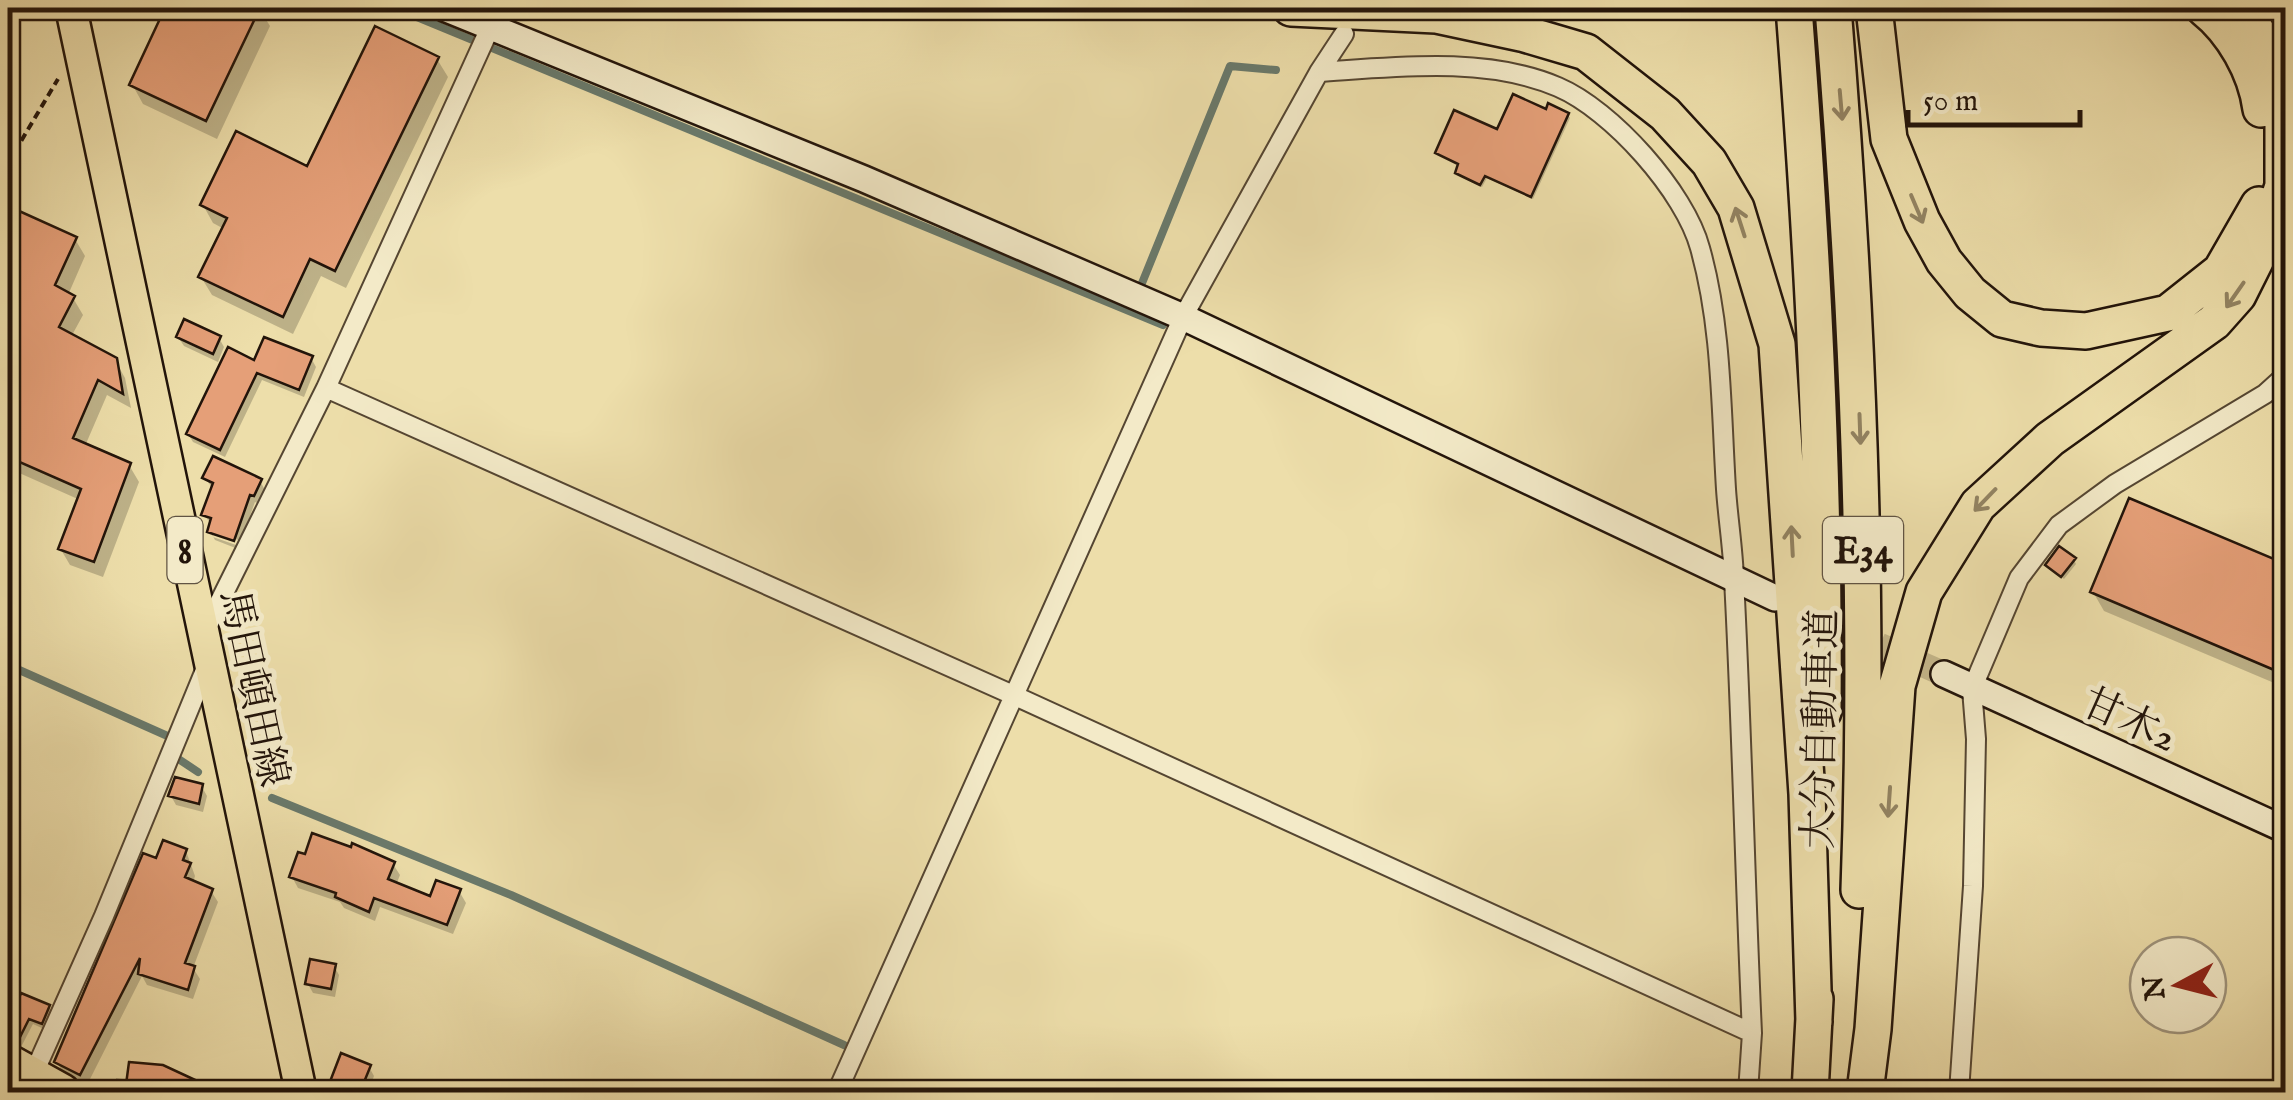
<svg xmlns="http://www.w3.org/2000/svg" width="2293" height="1100" font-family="'IM FELL English','Noto Serif JP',serif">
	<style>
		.shadow { fill: #0003 }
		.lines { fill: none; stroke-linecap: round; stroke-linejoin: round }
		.stream { stroke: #69796b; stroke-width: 8 }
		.building { fill: #e59f78; stroke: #22140a; stroke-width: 2.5 }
		.secondary-tunnel { stroke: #c4b68a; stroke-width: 25; stroke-dasharray: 25 12; stroke-linecap: butt }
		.street-casing { stroke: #554632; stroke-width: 22 }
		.secondary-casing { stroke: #22140a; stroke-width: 30 }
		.primary-casing { stroke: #22140a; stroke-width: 35 }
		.highway-casing { stroke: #22140a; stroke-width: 40 }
		.path { stroke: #22140a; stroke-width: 4; stroke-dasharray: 8 5; stroke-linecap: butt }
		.street { stroke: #f3eac8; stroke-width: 18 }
		.secondary { stroke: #f3eac8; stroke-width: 25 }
		.primary { stroke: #eddeaa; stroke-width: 30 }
		.highway { stroke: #eddeaa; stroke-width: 35 }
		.oneway { stroke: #928362 }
		.labels { text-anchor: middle; stroke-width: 10; stroke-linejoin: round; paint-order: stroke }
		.shield { fill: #f3eac8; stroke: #615443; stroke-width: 2.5 }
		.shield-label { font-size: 38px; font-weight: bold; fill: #22140a }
		.street-label { font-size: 40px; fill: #22140a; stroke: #f3eac8 }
	</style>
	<rect width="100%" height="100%" fill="#eddeaa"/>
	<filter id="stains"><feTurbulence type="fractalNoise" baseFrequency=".002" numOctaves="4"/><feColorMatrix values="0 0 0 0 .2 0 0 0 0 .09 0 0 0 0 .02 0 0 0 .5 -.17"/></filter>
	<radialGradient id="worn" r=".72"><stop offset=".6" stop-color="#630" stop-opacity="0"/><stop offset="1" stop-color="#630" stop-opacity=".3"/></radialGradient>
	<path class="shadow" d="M168,8H259L270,26L217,139L143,104L132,84Z
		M437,59L448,77L346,288L321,276L293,334L212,295L201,277L224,229L213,223L203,205L309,169Z
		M1547,112L1568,115L1570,118L1533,199L1487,178L1482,187L1459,176L1460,166L1438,153Z
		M16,213L75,239L85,256L68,295L73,298L83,315L71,337L115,360L125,378L131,408L107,395L85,446L129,465L139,482L103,577L70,565L60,548L80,500L8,468V257L11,250L8,243V228Z
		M178,337L219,338L224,347L218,362L184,346Z
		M311,358L316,367L304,397L262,380L225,457L193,442L188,434L256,364Z
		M205,478L260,481L265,490L259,504L255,502L241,541L213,531V537L239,546L238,549L215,540L210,531L212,525L204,515L213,489Z
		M2074,560L2076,564L2064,579L2048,565Z
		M2286,567V688L2104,611L2093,592Z
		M202,787L207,796L203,812L176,805L171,796Z
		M186,851L195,876L193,883L211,891L218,902L193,968L200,979L193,999L147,985L142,976L87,1085L63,1073L57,1062L158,861Z
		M393,864L400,875L396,885L432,899L459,891L466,903L453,934L380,907L375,921L344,908L340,902L298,888L292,877Z
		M334,966L339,975L335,997L313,993L308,984Z
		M23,996L49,1007L53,1014L46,1030L33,1024L20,1049L8,1048V1028Z
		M343,1057L369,1067L374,1076L368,1092H329Z
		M163,1067L215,1092H115L116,1078L129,1080Z"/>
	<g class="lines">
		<path class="stream" d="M395,8L1163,325
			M1138,293L1230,66L1276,70
			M8,665L172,738L174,743
			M177,758L198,772
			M272,798L511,895L844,1045"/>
	</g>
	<path class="building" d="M165,8H260L206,121L129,85Z
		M375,26L439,57L335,271L310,259L283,317L198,277L227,218L200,205L236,131L307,166Z
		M1513,94L1546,109L1548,103L1569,113L1531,197L1485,176L1480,185L1455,173L1458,164L1435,153L1454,110L1497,129Z
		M8,206L77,237L55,285L75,296L59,327L117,358L123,394L98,380L73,438L131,463L94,562L58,549L81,489L8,457Z
		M184,319L221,336L213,354L176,337Z
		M264,337L313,356L299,390L257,373L220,450L186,434L228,347L254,360Z
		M213,456L262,479L254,496L250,495L234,541L207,532L211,518L201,515L213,483L202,478Z
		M2129,498L2286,564V675L2090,592Z
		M2059,546L2076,558L2061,577L2045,565Z
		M175,777L203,784L199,804L168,796Z
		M312,833L351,847L352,843L395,862L388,879L430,896L436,880L461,889L447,925L374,898L369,912L335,897L336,893L289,877L298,852L305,854Z
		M163,840L187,849L183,860L191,863L185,877L213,889L185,963L195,966L188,990L138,974L140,958L80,1075L54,1062L143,853L156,858Z
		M310,959L336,964L331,989L305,984Z
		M21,993L50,1005L42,1024L29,1019L17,1043L8,1041V1027Z
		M341,1053L371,1065L360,1092H326Z
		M129,1062L163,1065L221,1092H125Z"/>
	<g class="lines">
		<path class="secondary-tunnel" d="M1812,615L1944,674"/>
		<g class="street-casing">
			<path id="street" d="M1319,72C1395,67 1486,56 1558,87C1612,110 1685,192 1700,248C1722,326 1721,409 1726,489C1728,519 1733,549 1734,579C1742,730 1745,882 1752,1033L1748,1092
				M326,388L1013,695L1752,1033
				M205,631L326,388L499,8
				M33,1075L104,916L208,663
				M837,1092L1183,317L1319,72L1344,34
				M1959,1092L1973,886L1976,739L1972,689L2019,578L2059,525L2115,484L2265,394L2286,375"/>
		</g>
		<g class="secondary-casing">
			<path id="secondary" d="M444,8L864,179L1183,317L1775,598
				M1944,674L2286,830"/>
		</g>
		<g class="primary-casing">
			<path id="primary" d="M71,8L301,1092"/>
		</g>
		<g class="highway-casing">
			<path id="highway" d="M1291,8L1436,15L1525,34L1586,52L1665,114L1709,162L1736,208L1777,344L1807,794L1814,1022
				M1794,8C1812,242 1825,476 1823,712
				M1833,8C1857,302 1870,595 1859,890
				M1874,8L1889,139L1922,221L1944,261L1970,293L2002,319L2041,328L2086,331L2168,313L2221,271L2259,205
				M2204,8C2233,31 2256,71 2261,109
				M8,1062L62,1092
				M1810,1092L1815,999
				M1865,1092L1873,1029L1897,686L1924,592L1978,505L2050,439L2214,322L2238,295L2265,241L2283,186V111L2268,50L2242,8"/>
		</g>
		<path class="path" d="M8,163L58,79"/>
		<use href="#street" class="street"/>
		<use href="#secondary" class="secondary"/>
		<use href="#primary" class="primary"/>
		<use href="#highway" class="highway"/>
	</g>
	<defs><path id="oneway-shaft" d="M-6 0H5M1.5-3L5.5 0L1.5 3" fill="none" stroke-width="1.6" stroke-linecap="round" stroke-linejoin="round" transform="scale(2.5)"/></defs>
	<g class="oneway">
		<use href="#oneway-shaft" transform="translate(1841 105) rotate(85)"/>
		<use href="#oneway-shaft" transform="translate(1917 209) rotate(67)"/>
		<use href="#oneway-shaft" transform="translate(1740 222) rotate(-108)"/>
		<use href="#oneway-shaft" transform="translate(2235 295) rotate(125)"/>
		<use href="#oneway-shaft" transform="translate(1860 429) rotate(88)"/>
		<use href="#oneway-shaft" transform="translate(1985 500) rotate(134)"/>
		<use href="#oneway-shaft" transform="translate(1792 541) rotate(-93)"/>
		<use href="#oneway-shaft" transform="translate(1889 802) rotate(94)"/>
	</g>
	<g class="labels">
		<g class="shield">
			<rect x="167.5" y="517" width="35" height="66" rx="8"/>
			<rect x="1823" y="517" width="80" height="66" rx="8"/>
		</g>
		<g class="shield-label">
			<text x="185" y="563">8</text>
			<text x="1863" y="563">E34</text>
		</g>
		<g class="street-label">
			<text transform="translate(255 688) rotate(78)" y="14">馬田頓田線</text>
			<text transform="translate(2130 719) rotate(24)" y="14">甘木2</text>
			<text transform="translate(1819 729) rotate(-89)" y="14">大分自動車道</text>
		</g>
	</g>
	<rect width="2293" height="1100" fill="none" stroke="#eddeaa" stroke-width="40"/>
	<rect x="10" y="10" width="2273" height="1080" fill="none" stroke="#22140a" stroke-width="5"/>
	<rect x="20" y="20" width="2253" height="1060" fill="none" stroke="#22140a" stroke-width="2.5"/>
	<g transform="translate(2178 985) rotate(263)"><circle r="48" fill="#f3eac8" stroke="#9f947c" stroke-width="2.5"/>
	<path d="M0-8L18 38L0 25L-18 38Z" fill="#8f2418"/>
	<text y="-15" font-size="28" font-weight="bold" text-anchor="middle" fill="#22140a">N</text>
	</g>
	<path d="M1908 110v15h172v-15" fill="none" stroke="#22140a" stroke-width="5"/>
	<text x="1923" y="110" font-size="30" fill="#22140a" stroke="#f3eac8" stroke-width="8" paint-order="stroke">50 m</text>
	<rect width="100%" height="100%" filter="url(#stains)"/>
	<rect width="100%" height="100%" fill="url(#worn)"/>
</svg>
